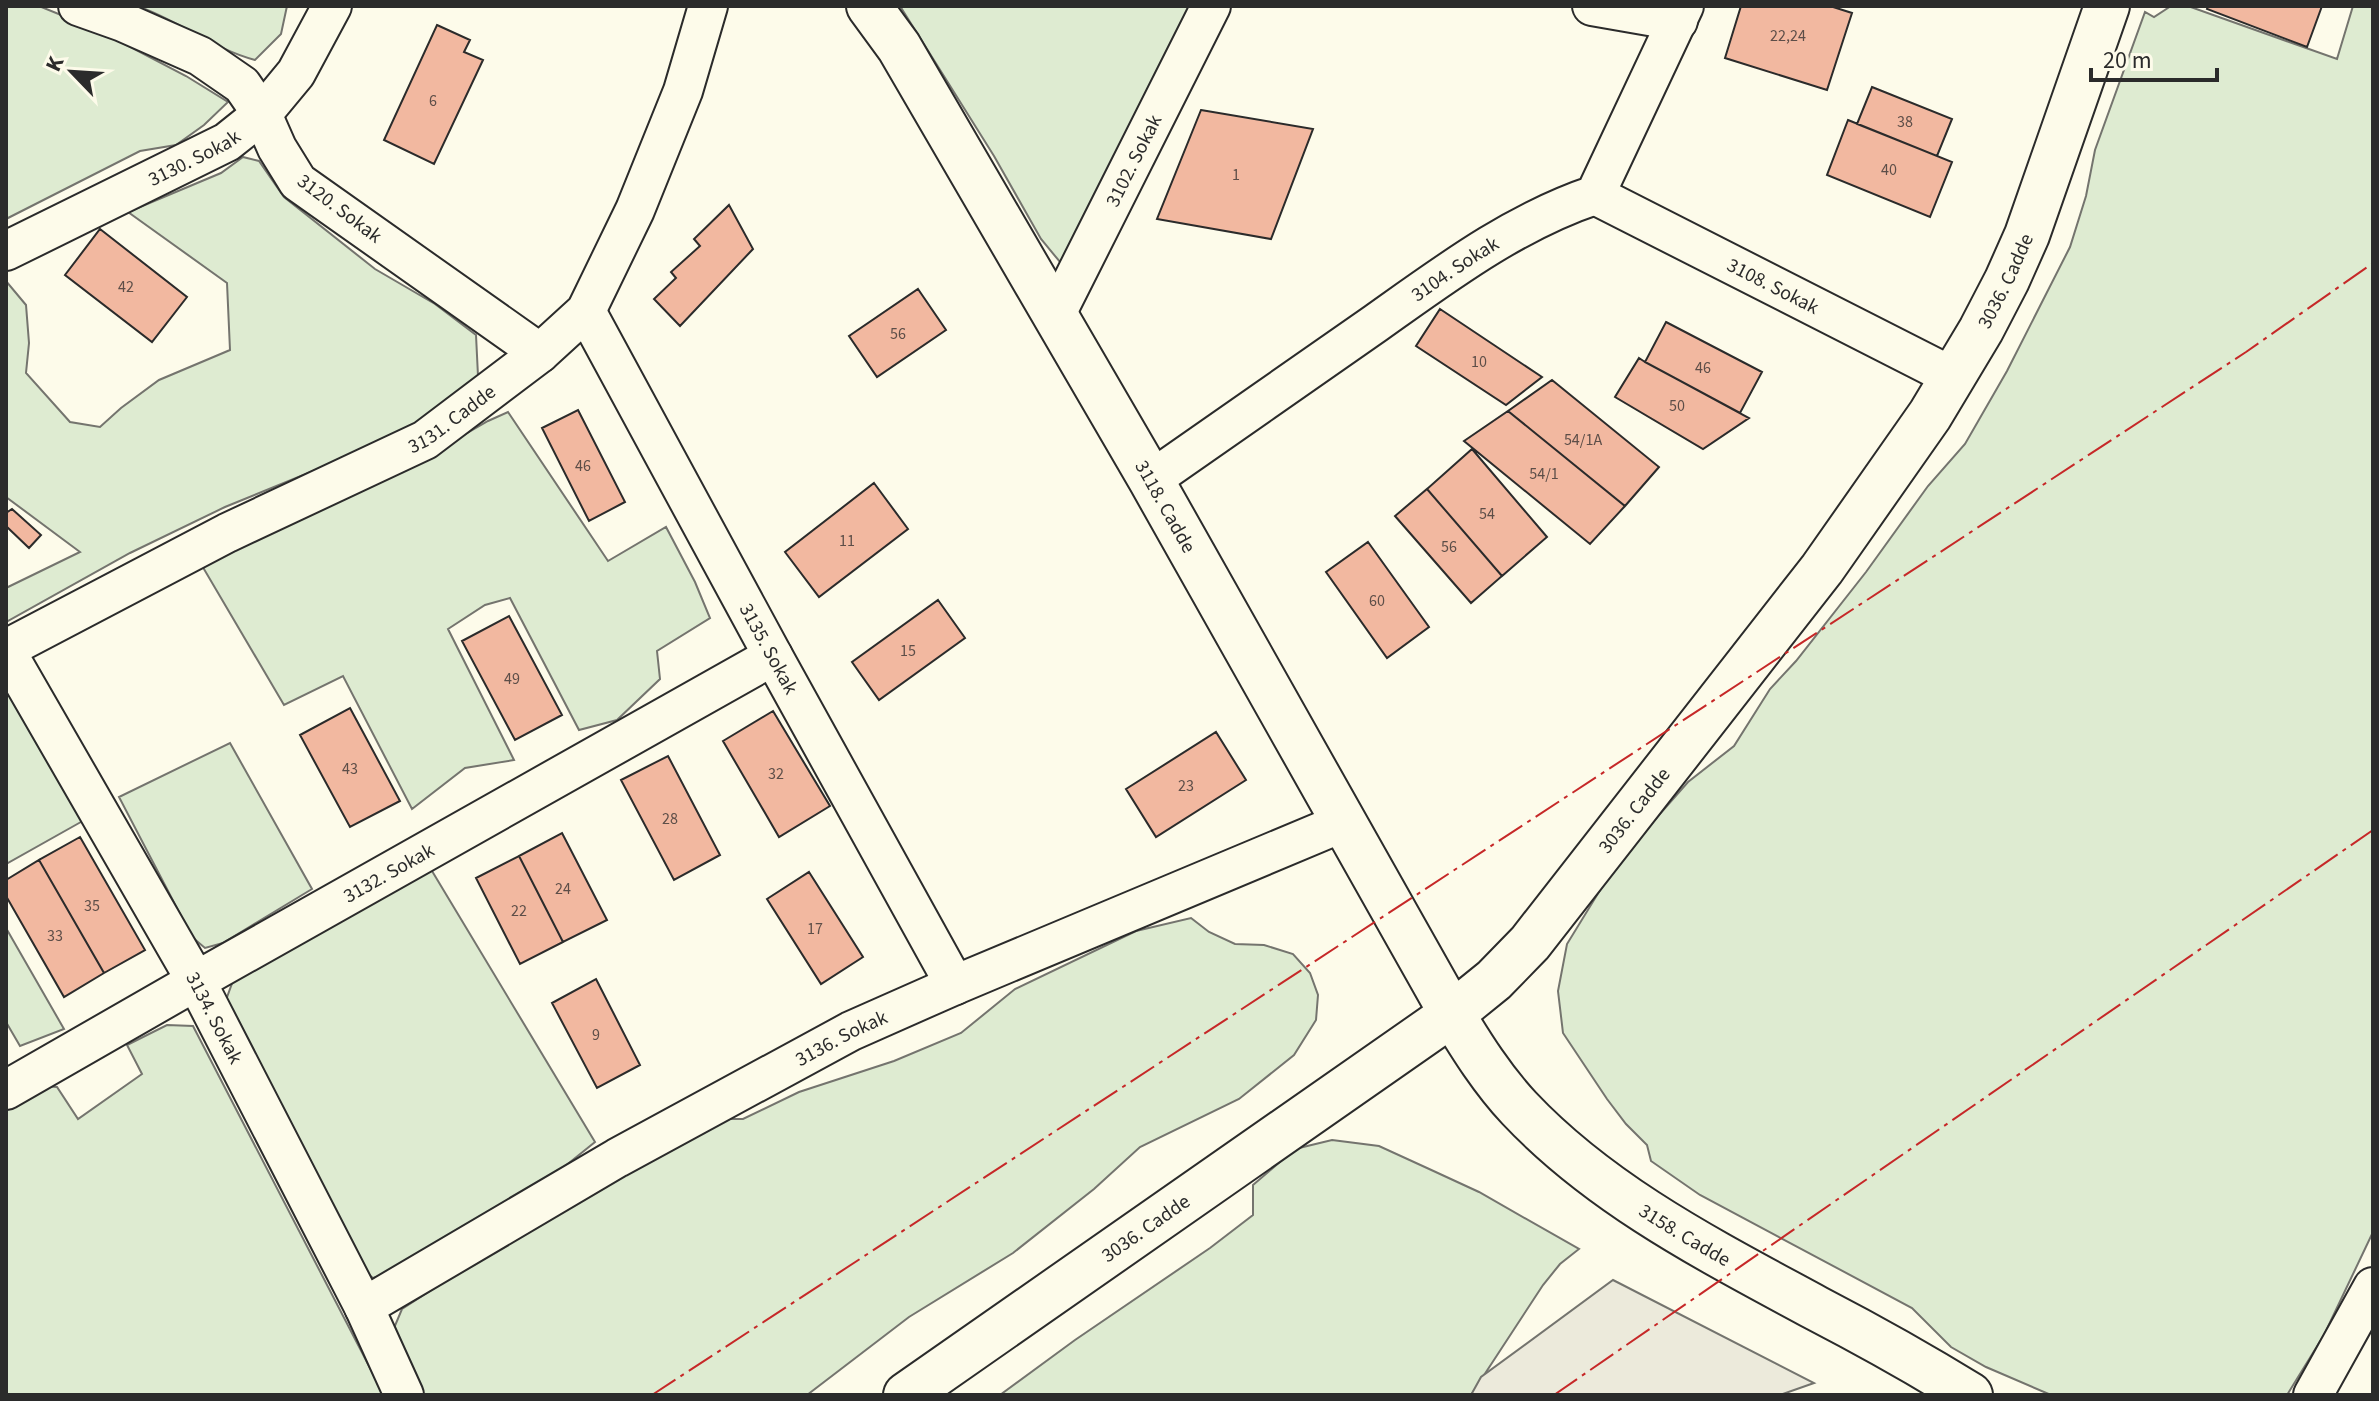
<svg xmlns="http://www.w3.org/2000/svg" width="2379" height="1401" font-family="'Source Sans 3',sans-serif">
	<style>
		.green { fill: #deebd1; stroke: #74746e; stroke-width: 2 }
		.parking { fill: #eceadb; stroke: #74746e; stroke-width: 2 }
		.building { fill: #f2b8a0; stroke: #2b2b2b; stroke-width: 2 }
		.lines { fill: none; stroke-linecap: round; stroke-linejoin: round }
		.street-casing { stroke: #2b2b2b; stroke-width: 42 }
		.secondary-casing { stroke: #2b2b2b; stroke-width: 48 }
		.street { stroke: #fdfbea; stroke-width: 38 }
		.secondary { stroke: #fdfbea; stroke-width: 44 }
		.power { stroke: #c62828; stroke-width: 2; stroke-dasharray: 28 6 4 6; stroke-linecap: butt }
		.labels { text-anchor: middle; stroke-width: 6; stroke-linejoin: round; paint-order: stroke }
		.number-label { font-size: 16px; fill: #5d4e48 }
		.street-label { font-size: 20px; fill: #2b2b2b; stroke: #fdfbea }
	</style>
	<rect width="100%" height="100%" fill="#fdfbea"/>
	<path class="green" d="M6,6H39L98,30L186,76L228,102L204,125L176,145L140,151L6,219Z
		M137,6L270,7L287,6L281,34L255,60C213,49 178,20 137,6Z
		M900,6H1195L1085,231L1060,262L1041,239L994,156Z
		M2171,6H2188L2337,59L2353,6H2373V1232L2324,1335L2287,1395H2051L1986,1367L1951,1347L1912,1308L1700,1195L1651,1161L1647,1145L1626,1124L1607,1099L1563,1033L1558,991L1567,944L1605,882L1651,824L1688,782L1734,746L1770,689L1796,661L1866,572L1928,486L1965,444L2007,371L2070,247L2086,196L2095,150L2145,12L2154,17Z
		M243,157L259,161L284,197L375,269L435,304L476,335L478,376L426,425L225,507L130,553L6,622V588L80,552L6,497V281L26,305L29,343L26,373L70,422L100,427L121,408L159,380L230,350L227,283L128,212L221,173Z
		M508,412L608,561L666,527L695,582L710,618L657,651L660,679L617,720L579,730L510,598L485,605L448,629L514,760L465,768L412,809L343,676L284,705L201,564L410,466L488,421Z
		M6,681L88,818L6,864Z
		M230,743L312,889L223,943L205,948L192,937L119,797Z
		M429,866L595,1142L533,1192L476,1229L464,1226C435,1247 408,1270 373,1278L363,1270L226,1000L234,978L259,968L295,944Z
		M1191,918L1209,932L1235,944L1264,945L1293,954L1310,973L1318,995L1316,1020L1294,1055L1239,1099L1140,1147L1094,1189L1013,1253L909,1317L807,1395H419L394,1328L402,1309L484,1256L693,1134L727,1119H743L799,1092L894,1061L961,1033L1015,989L1136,931Z
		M6,928L64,1029L20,1046L6,1022Z
		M167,1025L193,1026L384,1395H6V1108L44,1086L57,1087L78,1119L142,1074L127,1045Z
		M1332,1140L1379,1146L1427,1168L1479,1192L1579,1249L1560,1264L1543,1285L1471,1395H1000L1075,1340L1210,1248L1253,1215V1185L1295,1149Z"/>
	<path class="parking" d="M1613,1280L1814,1383L1780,1395H1471L1481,1377Z"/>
	<path class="building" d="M1741,6H1830L1852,13L1827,90L1725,58Z
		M2208,6H2322L2307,47L2207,9Z
		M437,25L470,40L464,52L483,60L434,164L384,140Z
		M1872,87L1952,119L1937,156L1857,124Z
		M1201,110L1313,129L1271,239L1157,219Z
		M1848,120L1952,162L1930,217L1827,175Z
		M729,205L753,249L680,326L654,299L676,278L671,272L700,246L694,239Z
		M100,229L187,297L152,342L65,275Z
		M918,289L946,330L877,377L849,336Z
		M1440,309L1542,377L1506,405L1416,346Z
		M1666,322L1762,372L1740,413L1645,362Z
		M1639,358L1645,362L1749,418L1703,449L1615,397Z
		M1552,380L1659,467L1625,506L1508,411Z
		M578,410L625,502L589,521L542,428Z
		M1508,411L1625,506L1590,544L1464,441Z
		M1472,449L1547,537L1502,576L1427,489Z
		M874,483L908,529L819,597L785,552Z
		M1427,489L1502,576L1471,603L1395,516Z
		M12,509L41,535L29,548L6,526V513Z
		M1368,542L1429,627L1387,658L1326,572Z
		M938,600L965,638L879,700L852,662Z
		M509,616L562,715L515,740L462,641Z
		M350,708L400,801L350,827L300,735Z
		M773,711L830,806L779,837L723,741Z
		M1216,732L1246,780L1156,837L1126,789Z
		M668,756L720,855L674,880L621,780Z
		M562,833L607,920L563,942L519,856Z
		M80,837L145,950L104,973L39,860Z
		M519,856L563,942L520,964L476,878Z
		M39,860L104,973L64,997L6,896V880Z
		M809,872L863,957L821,984L767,899Z
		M596,979L640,1065L597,1088L552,1003Z"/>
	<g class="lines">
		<g class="street-casing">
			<g id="street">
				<path d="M78,6L123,22L200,56L242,85L262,114L277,148L298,182L540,353"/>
				<path d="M1592,6L1678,21"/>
				<path id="s1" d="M1595,195L1953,377"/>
				<path id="s2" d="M6,251L227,142L262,114L296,73L332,6"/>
				<path id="s3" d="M586,311L773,656L955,985"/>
				<path id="s4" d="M1056,314L1211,6"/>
				<path id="s5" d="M1151,480C1226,428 1301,375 1376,323C1445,274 1514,222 1595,195L1684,6"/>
				<path id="s6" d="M6,649L227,533L425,440L540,353L586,311L635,210L683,91L708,6"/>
				<path id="s7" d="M6,651L196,981L364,1307L404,1395"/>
				<path id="s8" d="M6,1090L196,981L773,656"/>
				<path id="s9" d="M364,1307L617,1158L851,1031L955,985L1344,822"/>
				<path d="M2313,1395L2373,1287"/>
			</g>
		</g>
		<g class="secondary-casing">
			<g id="secondary">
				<path id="s10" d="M869,6L899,47L1151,480L1452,1014C1472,1047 1492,1079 1519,1108C1602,1196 1711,1251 1816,1308C1868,1335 1920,1364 1970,1395"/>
				<path id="s11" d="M906,1395L1452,1014L1494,980L1530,943L1822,569L1930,415L1981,330L2007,280L2027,235L2107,6"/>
			</g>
		</g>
		<use href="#street" class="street"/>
		<use href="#secondary" class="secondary"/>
		<path class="power" d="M652,1395L2246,352L2373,263
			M1554,1395L2373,830"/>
	</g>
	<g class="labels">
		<g class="number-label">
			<text x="1788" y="41">22,24</text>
			<text x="433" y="106">6</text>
			<text x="1905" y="127">38</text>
			<text x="1889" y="175">40</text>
			<text x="1236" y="180">1</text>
			<text x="126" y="292">42</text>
			<text x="898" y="339">56</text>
			<text x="1479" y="367">10</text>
			<text x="1703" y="373">46</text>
			<text x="1677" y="411">50</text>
			<text x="1583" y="445">54/1A</text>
			<text x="583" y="471">46</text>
			<text x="1544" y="479">54/1</text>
			<text x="1487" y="519">54</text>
			<text x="847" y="546">11</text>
			<text x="1449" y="552">56</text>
			<text x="1377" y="606">60</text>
			<text x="908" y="656">15</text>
			<text x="512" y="684">49</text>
			<text x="350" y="774">43</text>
			<text x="776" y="779">32</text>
			<text x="1186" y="791">23</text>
			<text x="670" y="824">28</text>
			<text x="563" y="894">24</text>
			<text x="92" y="911">35</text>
			<text x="519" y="916">22</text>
			<text x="815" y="934">17</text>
			<text x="55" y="941">33</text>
			<text x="596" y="1040">9</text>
		</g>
		<g class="street-label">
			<text dy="7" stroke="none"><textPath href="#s2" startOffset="210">3130. Sokak</textPath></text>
			<text dy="7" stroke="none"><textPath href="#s4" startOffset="172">3102. Sokak</textPath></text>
			<text transform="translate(340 208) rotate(37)" y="7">3120. Sokak</text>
			<text dy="7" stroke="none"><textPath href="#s5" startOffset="370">3104. Sokak</textPath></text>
			<text dy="7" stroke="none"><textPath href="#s11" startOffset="1588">3036. Cadde</textPath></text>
			<text dy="7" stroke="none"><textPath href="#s1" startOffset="200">3108. Sokak</textPath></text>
			<text dy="7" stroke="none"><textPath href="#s6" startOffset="502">3131. Cadde</textPath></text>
			<text dy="7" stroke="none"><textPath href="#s10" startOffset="582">3118. Cadde</textPath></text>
			<text dy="7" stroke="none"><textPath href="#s3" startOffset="384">3135. Sokak</textPath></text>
			<text dy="7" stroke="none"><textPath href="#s11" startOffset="940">3036. Cadde</textPath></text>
			<text dy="7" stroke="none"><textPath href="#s8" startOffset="440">3132. Sokak</textPath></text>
			<text dy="7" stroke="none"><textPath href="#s7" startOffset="422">3134. Sokak</textPath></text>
			<text dy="7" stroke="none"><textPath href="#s9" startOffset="548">3136. Sokak</textPath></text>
			<text dy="7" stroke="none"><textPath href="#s11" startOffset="292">3036. Cadde</textPath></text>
			<text dy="7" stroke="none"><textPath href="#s10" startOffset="1490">3158. Cadde</textPath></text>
		</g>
	</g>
	<rect width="2379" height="1401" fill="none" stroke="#2b2b2b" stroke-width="16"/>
	<g transform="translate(72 72) rotate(295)" stroke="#fdfbea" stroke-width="6" paint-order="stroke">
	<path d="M0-6L14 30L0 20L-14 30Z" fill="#2b2b2b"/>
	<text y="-12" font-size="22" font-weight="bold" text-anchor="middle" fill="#2b2b2b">K</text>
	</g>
	<path d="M2091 68v12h126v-12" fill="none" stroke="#2b2b2b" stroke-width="4"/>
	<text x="2103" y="68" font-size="24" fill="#2b2b2b" stroke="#fdfbea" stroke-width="6" paint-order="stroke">20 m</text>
</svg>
